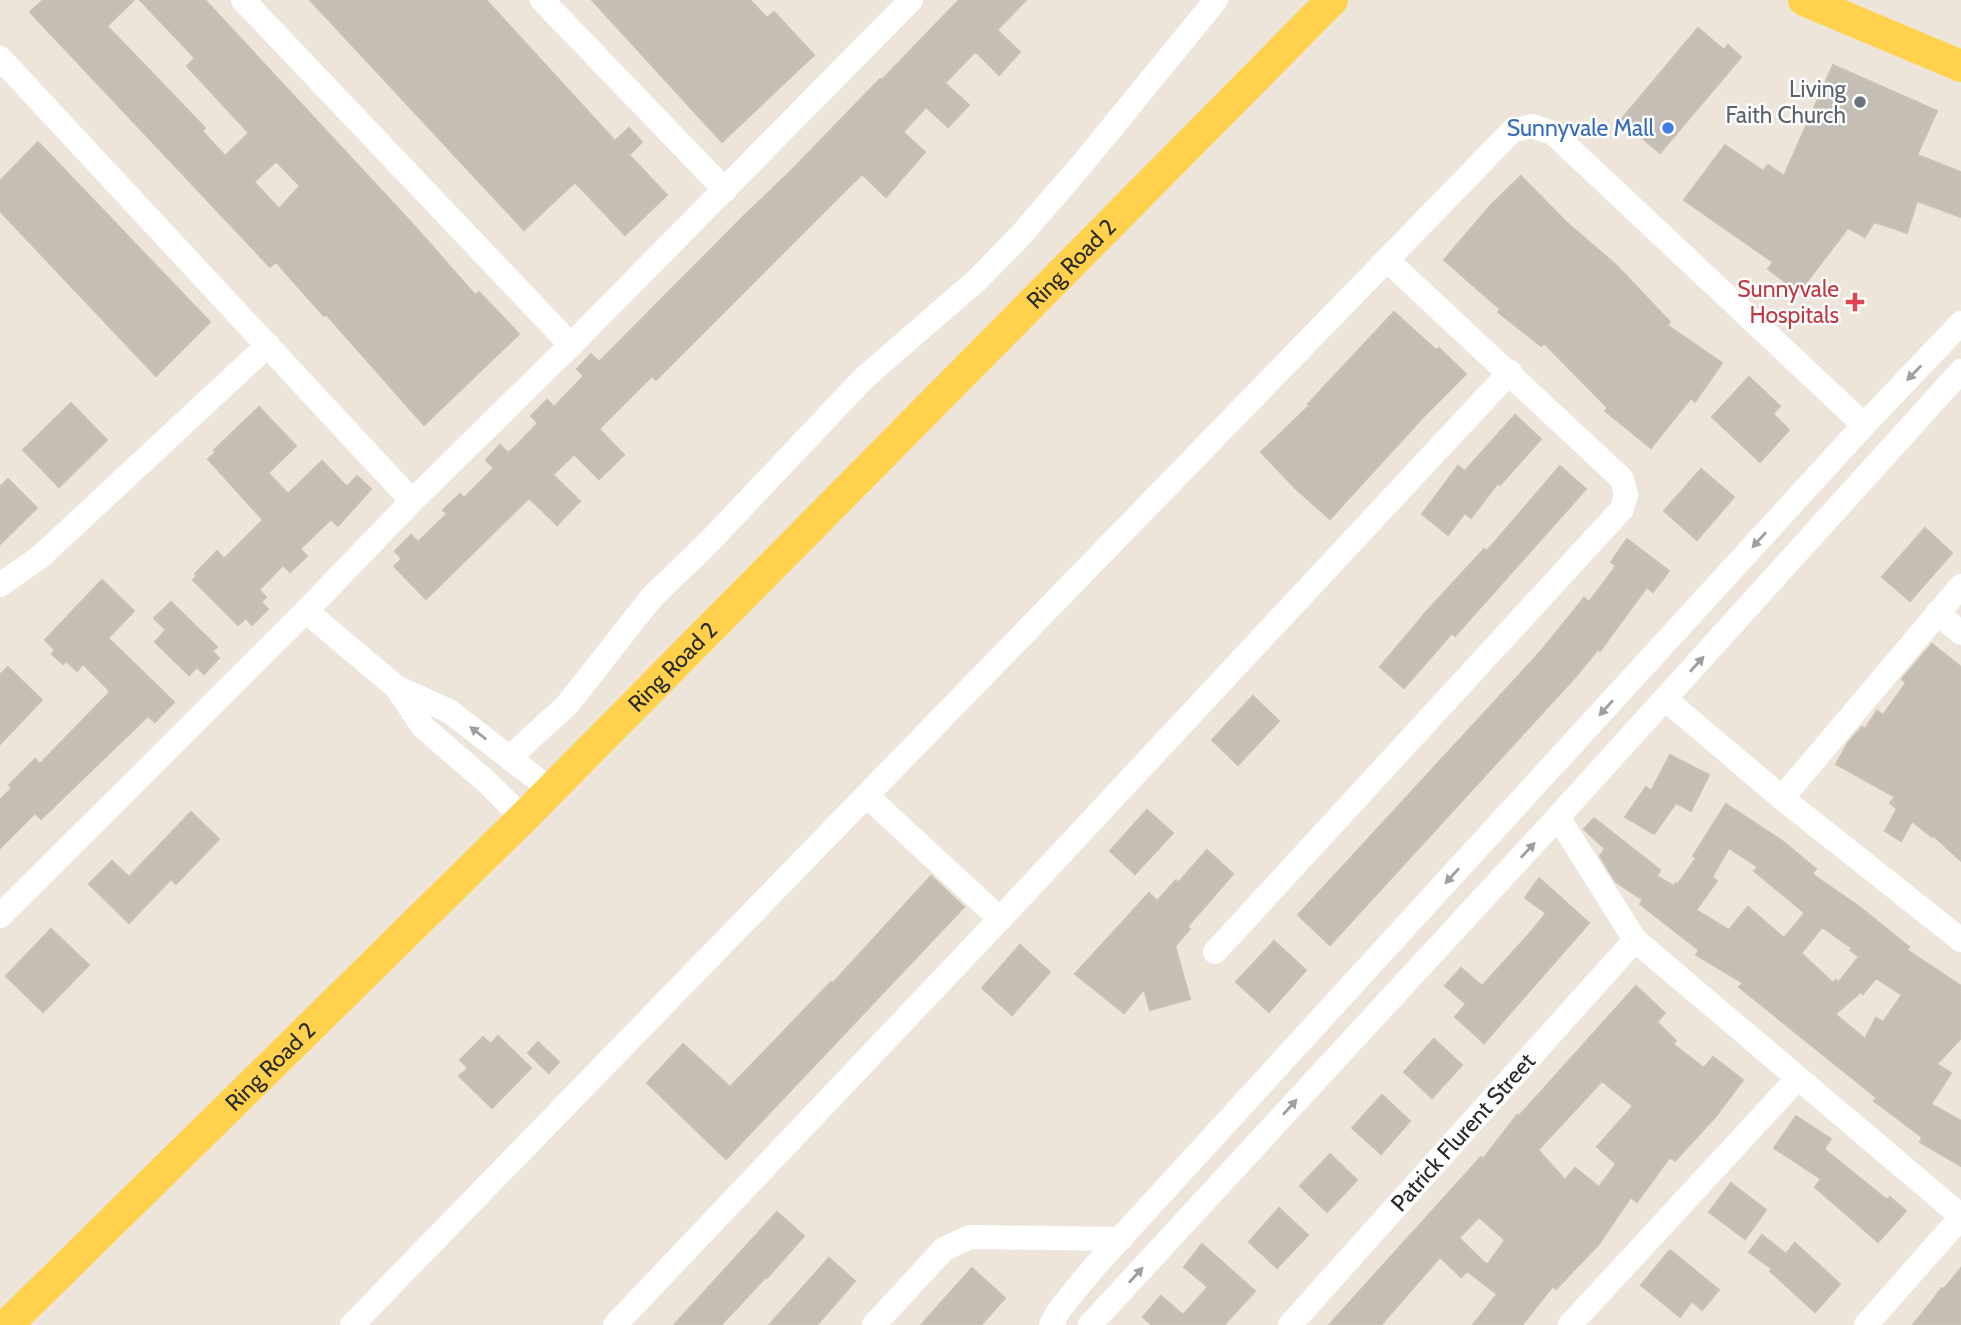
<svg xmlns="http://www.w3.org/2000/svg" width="1961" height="1325" font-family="Cabin,sans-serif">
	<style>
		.building { fill: #c5beb5; stroke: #c9c1b3; stroke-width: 2; fill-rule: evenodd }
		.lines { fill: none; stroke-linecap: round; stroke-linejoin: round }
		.minor { stroke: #fff; stroke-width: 24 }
		.major { stroke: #ffd14d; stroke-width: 32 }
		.oneway { fill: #9f9f9f }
		.worship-dot { fill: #6b7280; stroke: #fff; stroke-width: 2.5 }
		.shop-dot { fill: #3f7fe0; stroke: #fff; stroke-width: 2.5 }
		.health-dot { fill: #e0444e; stroke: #fff; stroke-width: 2.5 }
		.labels { text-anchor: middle; stroke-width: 5; stroke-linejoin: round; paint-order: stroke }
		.worship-label { font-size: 23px; fill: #5b616d; stroke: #fff; text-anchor: end }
		.shop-label { font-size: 23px; fill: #366cbe; stroke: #fff; text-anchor: end }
		.street-label { font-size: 23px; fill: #292929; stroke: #fff }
		.health-label { font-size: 23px; fill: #be3a42; stroke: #fff; text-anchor: end }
	</style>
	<rect width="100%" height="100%" fill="#ede4da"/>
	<path class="building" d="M43,0H134L107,26L205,128L202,131L225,156L249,133L187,66L195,58L140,0H205L418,230L475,295L479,292L519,334L424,425L326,314L324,316L276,262L270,267L30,12ZM276,161L300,186L279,209L254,182Z
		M310,0H486L615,141L629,128L642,142L629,155L667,195L625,235L575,182L524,230Z
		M592,0H750L767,18L774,12L814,55L722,142Z
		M959,0H1026L997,30L1020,52L999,75L976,52L973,54L945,83L969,105L948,127L926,107L903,132L925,152L886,197L862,174L656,380L652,376L599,429L624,455L599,479L574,454L553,475L580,501L557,525L529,498L426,599L394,566L402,559L395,551L411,535L418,542L447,514L443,510L460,494L464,498L494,468L486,460L500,445L508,453L517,445L538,423L531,416L547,400L554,407L584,376L577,369L591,354L599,362L745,215L791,171L880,79L881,81Z
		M1698,28L1724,50L1728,45L1741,57L1660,153L1621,120Z
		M1833,65L1937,111L1917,155L1961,172V217L1917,201L1907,233L1874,222L1865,237L1848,228L1799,292L1768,269L1773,262L1684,200L1725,145L1763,171L1768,165L1784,176Z
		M38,142L210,322L156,376L0,211V181Z
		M1521,176L1566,222L1616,265L1670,322L1667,325L1722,363L1695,402L1691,398L1651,448L1605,411L1608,408L1544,343L1541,346L1498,312L1500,309L1444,260L1491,205Z
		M1394,312L1436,350L1439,348L1466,374L1424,416L1330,519L1295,488L1261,452L1310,405L1308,404Z
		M1749,377L1780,406L1773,414L1789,430L1760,462L1712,417Z
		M71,403L107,440L59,487L23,450Z
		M259,407L296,446L268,473L288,494L322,461L347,487L357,476L371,489L338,526L331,519L300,549L307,556L290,572L283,565L259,590L266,597L261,602L268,609L252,625L246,618L238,625L193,580L197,576L195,574L217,551L224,559L263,520L208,459L216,452L214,450Z
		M1515,415L1541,439L1500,485L1498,483L1471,518L1465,513L1448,535L1422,514L1458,466L1465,471Z
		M1560,466L1586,489L1455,636L1452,633L1404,688L1380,667L1427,611L1484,549L1487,551Z
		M1701,469L1734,497L1697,540L1664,511Z
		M8,479L37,508L0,544V487Z
		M1925,528L1952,553L1910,601L1882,577Z
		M1627,539L1669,571L1653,592L1647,587L1600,651L1598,649L1577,675L1330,945L1298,915L1542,650L1584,598L1589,602L1616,566L1611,562Z
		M102,580L134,611L108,638L174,702L155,722L148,716L41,819L35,813L0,848V800L12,788L9,785L35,759L40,764L109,693V690L83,664L77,671L66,661L63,664L52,654L55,650L45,640Z
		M171,602L217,647L212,651L219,658L204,674L197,667L189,675L155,642L166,630L154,618Z
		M1932,644L1961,667V861L1933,835L1932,837L1912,821L1901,841L1885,831L1897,809L1890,803L1895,797L1836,764L1848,743L1862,727L1865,729L1877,711L1883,715L1906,683L1902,679Z
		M8,667L42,700L0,744V675Z
		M1253,696L1279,721L1238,765L1212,740Z
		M1670,755L1709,775L1691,811L1676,803L1654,834L1625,817L1646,787L1651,791Z
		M1726,804L1781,840L1816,869L1812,874L1861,908L1909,947L1907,950L1961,986V1038L1937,1064L1951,1073L1931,1104L1961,1121V1166L1920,1142L1922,1137L1874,1101L1877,1098L1739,987L1743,983L1696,955L1699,950L1640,904L1643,900L1616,882L1600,856L1605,849L1584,829L1594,818L1660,870L1657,876L1674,886L1676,883L1678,884L1696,858L1693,856ZM1729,848L1758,867L1754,871L1805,913L1784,938L1748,907L1729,930L1696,910L1717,881L1712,877ZM1822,927L1852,948L1850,950L1859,957L1838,983L1836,980L1833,983L1801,953ZM1876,978L1902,995L1883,1022L1876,1018L1865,1039L1835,1014L1861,992L1863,994Z
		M1147,810L1173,833L1135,874L1110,851Z
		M191,812L219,839L176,884L171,879L129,923L89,884L112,861L129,877Z
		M1207,850L1233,874L1187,927L1190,929L1175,946L1190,999L1150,1010L1144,989L1124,1013L1075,974L1149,893L1157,901L1176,880L1178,883Z
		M931,876L964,907L726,1159L647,1083L683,1044L730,1087L831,982L833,983Z
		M1539,878L1589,923L1484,1043L1455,1017L1466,1004L1445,986L1461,968L1482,986L1531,932L1546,913L1525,898Z
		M51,929L89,965L43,1012L6,976Z
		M1274,941L1306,970L1269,1012L1236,982Z
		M1020,945L1050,972L1012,1015L982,988Z
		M1636,986L1665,1013L1657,1022L1676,1041L1673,1044L1704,1068L1713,1057L1743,1080L1716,1116L1675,1161L1670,1157L1637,1202L1631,1197L1598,1245L1556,1289L1553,1286L1522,1325H1473L1497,1294L1467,1271L1461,1277L1440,1257L1381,1325H1329L1481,1157L1483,1159L1517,1115L1519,1116ZM1602,1081L1633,1106L1597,1147L1616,1164L1599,1187L1575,1168L1565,1180L1538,1150ZM1479,1217L1505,1240L1487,1265L1459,1238Z
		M498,1036L531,1068L492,1108L459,1076L468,1068L460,1060L483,1037L491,1044Z
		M1434,1039L1462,1065L1432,1098L1404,1072Z
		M538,1042L559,1062L549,1073L528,1053Z
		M1382,1095L1410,1121L1381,1154L1352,1128Z
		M1796,1116L1831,1139L1824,1149L1887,1200L1890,1197L1906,1211L1878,1242L1815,1187L1821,1179L1774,1148Z
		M1330,1154L1357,1180L1327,1212L1300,1186Z
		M1731,1183L1766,1210L1745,1239L1709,1212Z
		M1279,1208L1308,1235L1277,1268L1249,1242Z
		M777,1212L804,1236L767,1278L766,1277L721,1325H674Z
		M1762,1235L1786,1254L1795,1243L1840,1284L1815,1312L1770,1271L1772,1269L1749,1252Z
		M1202,1244L1255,1291L1224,1325H1152L1143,1317L1161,1296L1183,1315L1208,1287L1184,1267Z
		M1670,1250L1719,1290L1702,1310L1692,1301L1680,1317L1641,1285Z
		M829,1258L855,1281L817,1325H769Z
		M972,1268L1005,1298L981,1325H921Z
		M1961,1268V1325H1913L1942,1288L1944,1289Z"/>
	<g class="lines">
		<g class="minor">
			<path d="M243,0L571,345"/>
			<path d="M542,0L725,190"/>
			<path d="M0,58L412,501L571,345L911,0"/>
			<path d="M0,585L40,557L268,345"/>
			<path d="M306,611L396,687L449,711L551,790"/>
			<path d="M1937,613L1961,633"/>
			<path d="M397,688L423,727L488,783L523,818"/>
			<path d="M1665,699L1782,798L1961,940"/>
			<path d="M509,758L567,705L652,597L708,543L864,378L977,280L1020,236L1083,163L1216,0"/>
			<path d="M867,796L1000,919"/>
			<path d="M1782,798L1961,586"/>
			<path d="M1558,817L1635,940L1961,1216"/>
			<path d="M0,916L306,611L412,501"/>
			<path d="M1215,952L1622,509L1626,495L1622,479L1387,260"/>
			<path d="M352,1325L1512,131L1532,126L1553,133L1864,425"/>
			<path d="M615,1325L1000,919L1510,372"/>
			<path d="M874,1325L944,1249L970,1237L1121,1239"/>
			<path d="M1051,1325L1059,1310L1095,1266L1864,425L1961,323"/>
			<path d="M1090,1325L1558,817L1961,371"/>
			<path id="s1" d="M1290,1325L1635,940"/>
			<path d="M1570,1325L1797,1079"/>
			<path d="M1866,1325L1961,1217"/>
		</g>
		<g class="major">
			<path d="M1804,0L1961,66"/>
			<path id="s2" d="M7,1325L523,818L1332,0"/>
		</g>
	</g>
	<defs><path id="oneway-solid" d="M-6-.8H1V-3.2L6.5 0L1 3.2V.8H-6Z" transform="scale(1.75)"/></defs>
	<g class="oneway">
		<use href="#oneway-solid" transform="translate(1914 373) rotate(134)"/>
		<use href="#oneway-solid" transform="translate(1759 540) rotate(132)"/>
		<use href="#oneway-solid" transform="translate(1697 664) rotate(-48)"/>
		<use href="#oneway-solid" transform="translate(1606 708) rotate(132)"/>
		<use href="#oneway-solid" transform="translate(478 733) rotate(-142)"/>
		<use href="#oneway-solid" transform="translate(1528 850) rotate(-47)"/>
		<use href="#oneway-solid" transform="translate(1452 876) rotate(132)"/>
		<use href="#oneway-solid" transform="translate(1290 1107) rotate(-48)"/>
		<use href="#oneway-solid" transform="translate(1136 1275) rotate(-48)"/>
	</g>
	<circle class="worship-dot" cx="1860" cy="102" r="7"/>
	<circle class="shop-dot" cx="1668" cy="128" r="7"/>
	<path class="health-dot" d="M1851.5 291.5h7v7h7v7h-7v7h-7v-7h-7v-7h7z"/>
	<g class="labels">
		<g class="worship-label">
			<text x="1846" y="97">Living<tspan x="1846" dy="26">Faith Church</tspan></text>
		</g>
		<g class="shop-label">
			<text x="1654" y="136">Sunnyvale Mall</text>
		</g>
		<g class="street-label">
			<text dy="8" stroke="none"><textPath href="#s2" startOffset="1503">Ring Road 2</textPath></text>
			<text dy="8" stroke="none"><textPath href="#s2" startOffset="936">Ring Road 2</textPath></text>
			<text dy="8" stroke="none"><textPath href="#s2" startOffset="369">Ring Road 2</textPath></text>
			<text dy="8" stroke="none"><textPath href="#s1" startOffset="259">Patrick Flurent Street</textPath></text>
		</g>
		<g class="health-label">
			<text x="1839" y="297">Sunnyvale<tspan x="1839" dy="26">Hospitals</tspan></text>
		</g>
	</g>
</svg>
